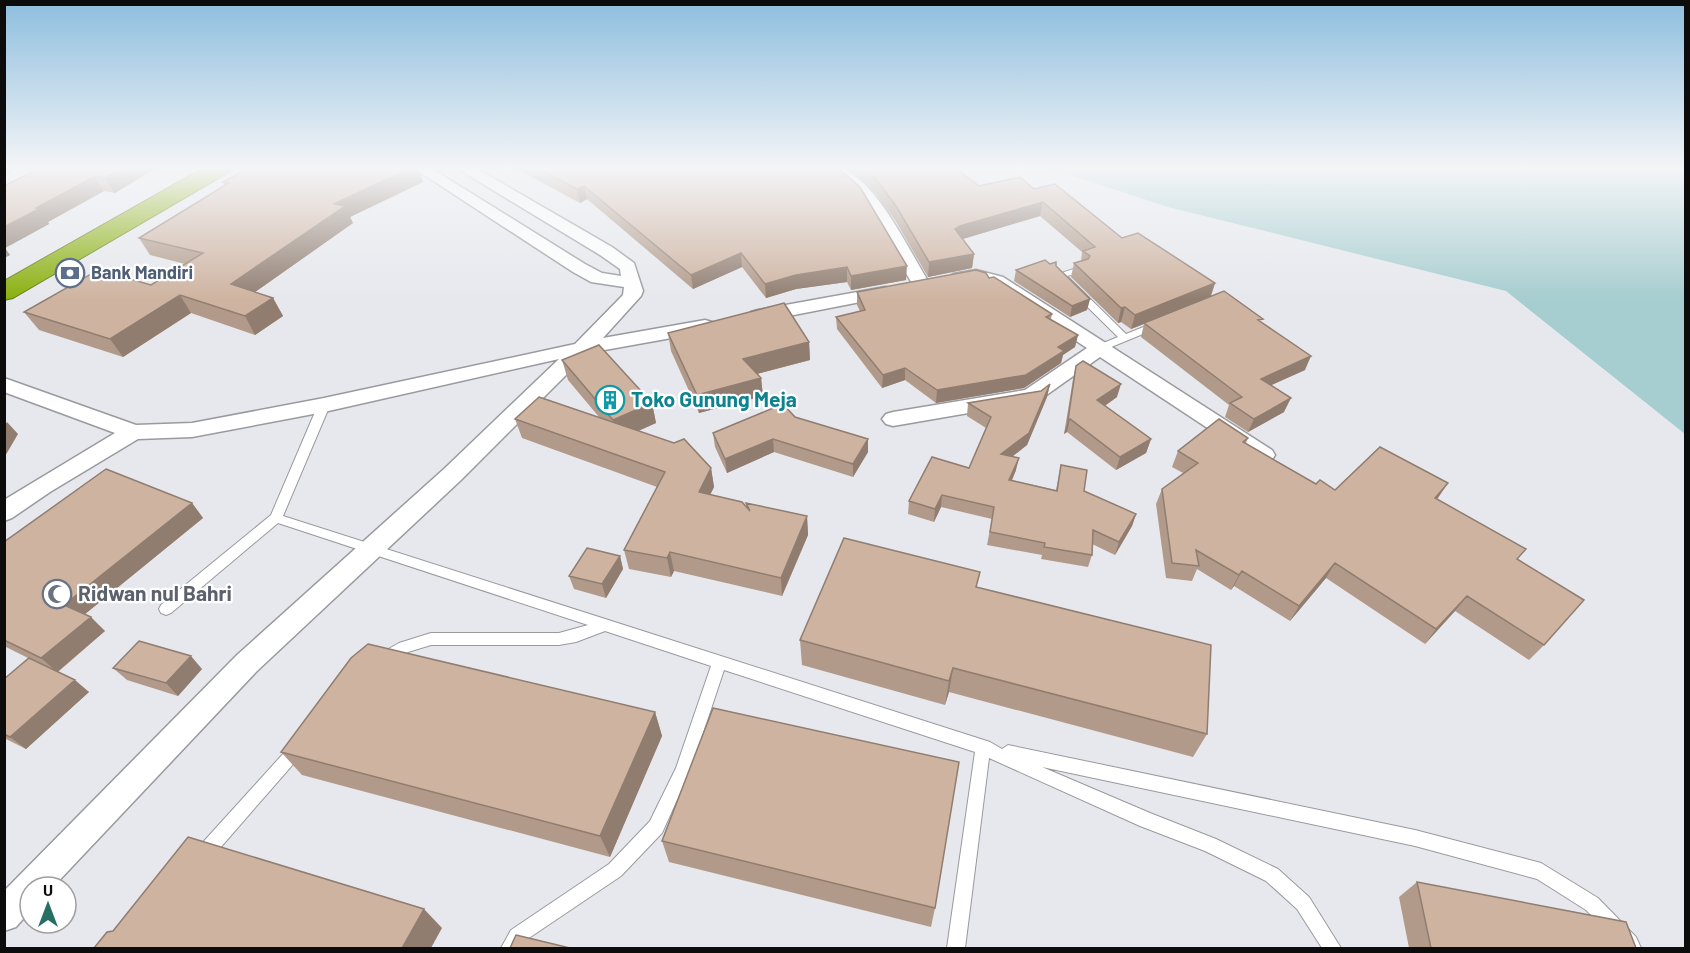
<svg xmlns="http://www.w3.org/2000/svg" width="1690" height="953" font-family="Barlow,sans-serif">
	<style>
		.water { fill: #a6cdcf }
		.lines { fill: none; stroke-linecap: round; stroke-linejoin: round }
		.lane-casing { stroke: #999a9e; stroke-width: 2 }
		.street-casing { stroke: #999a9e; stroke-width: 3 }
		.highway-casing { stroke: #5d760c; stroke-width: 2 }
		.lane { fill: #fff; fill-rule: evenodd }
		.street { fill: #fff; fill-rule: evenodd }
		.highway { fill: #89af0b; fill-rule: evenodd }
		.wall { fill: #b19a8a }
		.shaded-wall { fill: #907d70 }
		.building { fill: #ceb3a0; stroke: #907d70; stroke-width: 1.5 }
		.labels { text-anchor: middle; stroke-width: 4.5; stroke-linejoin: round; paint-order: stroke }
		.far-service-label { font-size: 18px; font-weight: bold; fill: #4e5e75; stroke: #fff; text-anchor: start }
		.culture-label { font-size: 21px; font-weight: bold; fill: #0d838f; stroke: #fff; text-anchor: start }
		.worship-label { font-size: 21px; font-weight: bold; fill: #5b616d; stroke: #fff; text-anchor: start }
	</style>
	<rect width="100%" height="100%" fill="#e7e8ed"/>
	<path class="water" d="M1045,167H1685V434L1506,291L1168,207Z"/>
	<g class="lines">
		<g class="lane-casing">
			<path id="lane" d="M1080,267L1085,270L1083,272L1067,276L1126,334L1156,322L1161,325L1160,327L1104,350H1096L1095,348L1096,346L1118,337L1055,275Z
				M324,401L330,405L283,516L990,742L1002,749L1008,745L1415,830L1541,863L1598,898L1636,937L1641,948H1623L1586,910L1537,879L1415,846L1042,767L1150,813L1216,839L1278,869L1309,897L1341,948H1322L1297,909L1266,881L1205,851L1140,826L989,758L965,948H947L975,752L724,670L691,769L662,833L621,876L523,942L520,948H501L511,930L609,864L650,821L676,768L711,666L605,631L576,642L559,645H431L408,652L383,665L378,663L376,659L378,655L399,643L431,633H559L588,625L278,523L171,613L166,615L161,613L159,609L161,605L271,515L318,405Z
				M297,742L302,744L305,749L302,754L207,863L201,865L195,863L193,857L195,851L292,744Z"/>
		</g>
		<g class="street-casing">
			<path id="street" d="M4,167H14L11,170L4,172Z
				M412,167H429L585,264L602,273L621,276L620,269L600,255L455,167H474L612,247L634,263L643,291L641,296L603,338L705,320L712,322L714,326L712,330L705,332L588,353L461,480L257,671L53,887H30V911L16,927L4,931V891L237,655L445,468L559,359L324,412L192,437L138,439L50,492L12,518L4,521V500L115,433L4,392V378L136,425L192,423L324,398L575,344L623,295L624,287L591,282L573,272Z
				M815,167C828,166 840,166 851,173C883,194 910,252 931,286L928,290H916L862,199L840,179L818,170Z
				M976,270L1003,277L1272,450L1275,455L1272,460L1264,463L1256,460L1100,357L1038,401L893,426L886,424L882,419L886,414L893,412L1025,390L1087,348L991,285L975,280L959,283L953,282L950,278L953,274Z
				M885,287L891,288L894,292L891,296L758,322L751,320L749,316L751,312L758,310Z"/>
		</g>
		<g class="highway-casing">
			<path id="highway" d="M205,167H232L229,172L13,298L4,300V281Z"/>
		</g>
		<use href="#lane" class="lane"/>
		<use href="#street" class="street"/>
		<use href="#highway" class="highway"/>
	</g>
	<path class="wall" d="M34,167H158L115,193L104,191L48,222L49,224L5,248L10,255L4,258V186L36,170Z
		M250,167H418L423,182L350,217L353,223L255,292L273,298L283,316L255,335L191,313L123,357L39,330L24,312L151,285L185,264L150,255L139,238L225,186L223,182Z
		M513,167H837L906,280L851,290L847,282L796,289L766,298L742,267L693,289L587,199L580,203Z
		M840,167H954L979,186L1034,189L1122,238L1215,283L1211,296L1261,322L1305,370L1271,385L1284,412L1248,432L1225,417L1229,405L1141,337L1144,324L1131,329L1121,322L1118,323L1071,277L1074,263L1081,261L1082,252L1040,216L963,239L974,254L972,268L928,277L895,220L875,193L852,171Z
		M1050,264L1056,266L1090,299L1087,310L1070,317L1014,281L1016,270Z
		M989,278L1052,314L1051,319L1078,335L1075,347L1063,355L1061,363L1024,388L936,403L905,380L882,388L837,329L836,317L860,311L857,305V292Z
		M668,333L809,342L810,360L757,374L761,378L763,396L699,413L671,351Z
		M562,360L652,403L656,423L638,431L711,468L714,487L710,495L747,507L746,503L807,516L808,535L782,596L674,571L671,577L629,569L624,550L657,487L522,438L515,419L599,417L568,380Z
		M1076,366L1117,397L1105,406L1151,439L1146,453L1116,470L1067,432L1064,434L1073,379Z
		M1050,384L1047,397L1027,445L1013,456L1016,470L1012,480L1056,490L1061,465L1084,491L1136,514L1132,526L1115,555L1092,544V555L1088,567L1041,559L1042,555L987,545L992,519L941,507L934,522L908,514L909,501L969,468L986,428L967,416L968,403L1041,391Z
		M795,417L868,439V452L853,477L774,452L727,473L715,447L713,433Z
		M1248,438L1246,443L1316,484L1335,490L1437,499L1517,559L1544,645L1529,660L1455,611L1425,644L1326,578L1290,621L1234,586L1231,590L1197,569L1192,581L1166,578L1156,504L1162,489L1183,473L1172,467L1178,451Z
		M192,503L203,518L85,614L105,631L58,672L89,692L26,749L4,738V679L32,660L4,646V542Z
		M620,556L623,569L606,598L574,589L569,576Z
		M977,588L1207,734L1193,757L949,692L945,705L802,665L800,640Z
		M113,668L202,669L178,696L127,680Z
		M655,712L662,736L610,857L302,775L281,752Z
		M662,841L935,908L931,927L669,862Z
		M1417,882L1636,948H1409L1399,897Z"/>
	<path class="shaded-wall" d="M125,167H158L115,193L105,178Z
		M413,167H418L423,182L350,217L353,223L241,302L231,284L334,204Z
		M95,176L104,191L48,222L49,224L5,248L10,255L4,258V227L36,208Z
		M584,186L587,199L580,203L577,189Z
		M1043,202L1040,216L959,240L955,229L960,226Z
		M741,253L742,267L693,289L691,275Z
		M974,254L972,268L928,277L929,262Z
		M907,266L906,280L851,290V276Z
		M847,267V282L796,289L766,298L765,284L796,275Z
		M1215,283L1210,298L1131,329L1135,315Z
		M180,295L191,313L123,357L110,339Z
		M273,298L283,316L255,335L245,316Z
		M1090,299L1087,310L1070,317L1072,306Z
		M1125,307L1121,322L1118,323L1121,308Z
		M1078,335L1075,347L1063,355L1061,363L1024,388L936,403L937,390L1058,347Z
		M809,342L810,360L745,377L743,359Z
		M1311,356L1305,370L1256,392L1261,379Z
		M905,368V380L882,388L883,375Z
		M761,378L763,396L699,413L697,395Z
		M1050,384L1047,397L1027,445L999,467L1001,454Z
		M1121,384L1117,397L1094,413L1097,400Z
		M1291,398L1284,412L1248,432L1254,419Z
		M652,403L656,423L618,440L613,420Z
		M1070,419L1067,432L1064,434L1068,420Z
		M7,422L18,434L4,458V427Z
		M773,439L774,452L727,473L725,459Z
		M868,439V452L853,477V464Z
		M1151,439L1146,453L1116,470L1120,457Z
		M1019,458L1016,470L1007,492L1009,480Z
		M711,468L714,487L702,511L699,492Z
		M1448,483L1438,498L1425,513L1435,498Z
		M942,495L941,507L934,522L935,509Z
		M192,503L203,518L79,619L64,605Z
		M1136,514L1132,526L1115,555L1119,542Z
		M807,516L808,535L782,596L781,578Z
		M670,552L674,571L671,577L667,558Z
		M620,556L623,569L606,598L602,584Z
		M1335,563L1326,578L1290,621L1299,606Z
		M1242,571L1234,586L1231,590L1239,575Z
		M1467,596L1455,611L1425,644L1436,629Z
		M91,617L105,631L57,672L41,658Z
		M191,656L202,669L178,696L166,683Z
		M953,668L949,692L945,705L949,681Z
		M75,680L89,692L26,749L10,737Z
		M655,712L662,736L610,857L600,836Z
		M424,909L442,928L431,948H402Z"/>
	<path class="building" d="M42,167H125L105,178L95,176L36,208L39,209L4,227V186Z
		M250,167H413L334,204L345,206L231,284L273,298L245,316L180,295L110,339L24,312L98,270L151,285L203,253L139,238L229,183L223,182Z
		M535,167H837L860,187L907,266L851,276L847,267L796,275L765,284L741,253L691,275L584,186L577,189Z
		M862,167H954L979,186L1020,177L1034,189L1055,184L1122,238L1138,233L1215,283L1135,315L1125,307L1121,308L1074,263L1088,259L1090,256L1083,251L1095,247L1043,202L960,226L955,229L974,254L929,262L896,206L876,179Z
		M1045,260L1050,264L1056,262V266L1090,299L1072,306L1016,270Z
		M976,270L986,273L989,278L994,277L1052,314L1046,317L1078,335L1058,347L1064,351L1026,375L937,390L905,368L883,375L836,317L865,310L857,292Z
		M1224,291L1263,319L1258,320L1311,356L1261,379L1291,398L1254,419L1230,403L1242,397L1144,323Z
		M784,303L809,342L743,359L761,378L697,395L668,333Z
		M599,345L652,403L613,420L562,360Z
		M1083,361L1121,384L1097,400L1151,439L1120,457L1070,419L1068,420L1076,366Z
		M1050,384L1029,433L1001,454L1019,458L1009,480L1057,491L1061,465L1087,470L1084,491L1136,514L1119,542L1093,530L1092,555L1044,547L1045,543L990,532L994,507L942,495L935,509L909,501L932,457L969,468L991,417L968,403L1041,391Z
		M539,397L674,443L684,439L711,468L699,492L742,502L750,511L746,503L807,516L781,578L670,552L667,558L624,550L665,472L515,419Z
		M783,404L795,417L868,439L853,464L773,439L725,459L713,433Z
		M1219,419L1248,438L1243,442L1316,484L1320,480L1335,490L1380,447L1448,483L1435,498L1526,549L1517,559L1584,600L1544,645L1467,596L1436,629L1335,563L1299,606L1242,571L1239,575L1196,550L1199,566L1172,563L1162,489L1198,463L1178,451Z
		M106,469L192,503L64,605L91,617L41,658L4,640V542Z
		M844,538L980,572L976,587L1211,645L1207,734L953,668L949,681L800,640Z
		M587,548L620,556L602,584L569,576Z
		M139,641L191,656L166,683L113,668Z
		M368,644L655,712L600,836L281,752L351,658Z
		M29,658L75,680L10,737L4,734V679Z
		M713,708L959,762L935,908L662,841Z
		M188,837L424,909L402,948H94L107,932L113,931Z
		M1417,882L1626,922L1636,948H1431Z
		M516,935L570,948H510Z"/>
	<linearGradient id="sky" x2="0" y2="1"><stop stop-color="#8dbede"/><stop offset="0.56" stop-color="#f4f5f7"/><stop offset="1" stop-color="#f4f5f7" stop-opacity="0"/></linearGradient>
	<rect width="1690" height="300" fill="url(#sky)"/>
	<defs>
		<g id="bank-ring" transform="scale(1.5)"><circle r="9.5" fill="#fff" stroke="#5c6f8a" stroke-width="1.5"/><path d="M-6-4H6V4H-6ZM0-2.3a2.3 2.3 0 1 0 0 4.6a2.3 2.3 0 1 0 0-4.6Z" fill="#5c6f8a"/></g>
		<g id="building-ring" transform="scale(1.5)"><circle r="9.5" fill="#fff" stroke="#0f9aa8" stroke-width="1.5"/><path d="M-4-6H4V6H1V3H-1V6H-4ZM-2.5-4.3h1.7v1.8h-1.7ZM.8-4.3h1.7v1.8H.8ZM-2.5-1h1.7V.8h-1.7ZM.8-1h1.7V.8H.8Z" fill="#0f9aa8"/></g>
		<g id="mosque-ring" transform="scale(1.5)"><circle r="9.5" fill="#fff" stroke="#6b7280" stroke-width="1.5"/><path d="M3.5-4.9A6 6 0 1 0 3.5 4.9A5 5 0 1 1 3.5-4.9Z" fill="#6b7280"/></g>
	</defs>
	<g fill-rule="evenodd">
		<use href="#bank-ring" x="70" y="273"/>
		<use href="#building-ring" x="610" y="400"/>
		<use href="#mosque-ring" x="57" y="594"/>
	</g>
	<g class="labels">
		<g class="far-service-label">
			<text x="91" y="279">Bank Mandiri</text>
		</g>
		<g class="culture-label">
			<text x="631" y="407">Toko Gunung Meja</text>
		</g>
		<g class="worship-label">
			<text x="78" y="601">Ridwan nul Bahri</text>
		</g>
	</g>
	<rect width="1690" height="953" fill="none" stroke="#0c0c0d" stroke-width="12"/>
	<g transform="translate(48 905)"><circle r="28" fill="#ffffff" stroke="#9e9e9e" stroke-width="1.5"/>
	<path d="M0-4.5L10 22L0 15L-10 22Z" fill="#276e63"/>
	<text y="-9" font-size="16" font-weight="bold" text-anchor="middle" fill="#0c0c0d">U</text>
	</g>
</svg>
